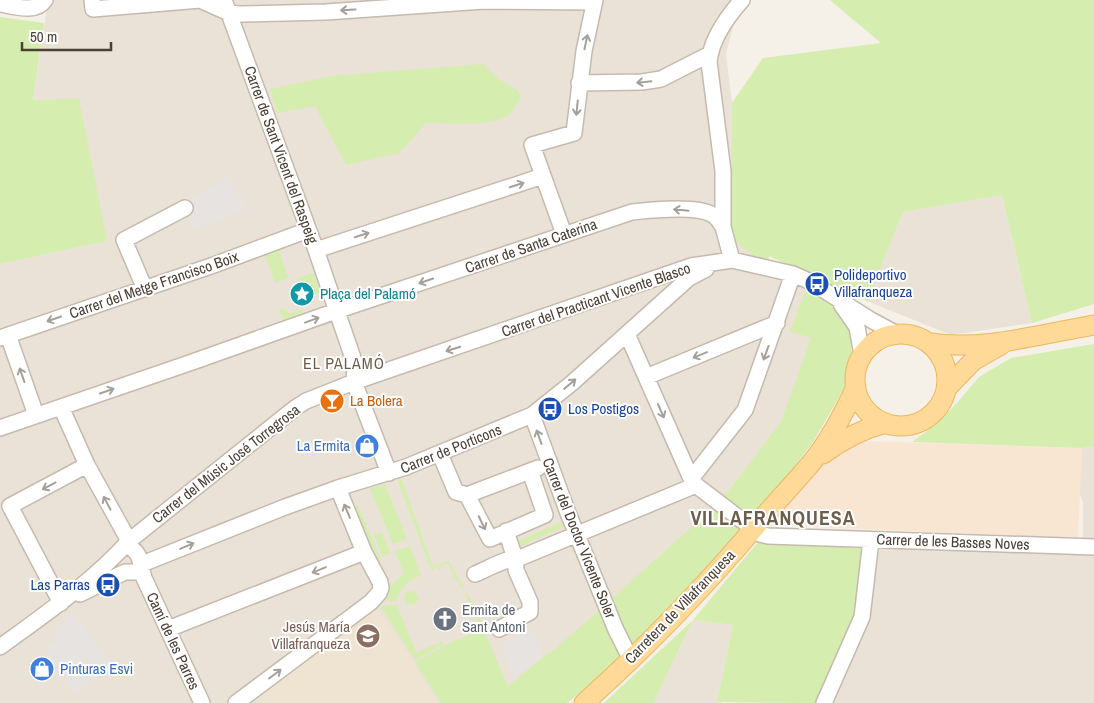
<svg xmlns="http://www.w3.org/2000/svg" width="1094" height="703" font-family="'Archivo Narrow',sans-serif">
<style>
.residential{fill:#eae2d6}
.commercial{fill:#f8e5d2}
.education{fill:#efe4d1}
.green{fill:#d5edae}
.parking{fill:#e6e3e0}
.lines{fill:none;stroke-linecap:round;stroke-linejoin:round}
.minor-casing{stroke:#c5baad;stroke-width:18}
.major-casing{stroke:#eeb75e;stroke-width:21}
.minor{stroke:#fff;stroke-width:15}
.major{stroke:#ffd997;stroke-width:19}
.oneway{stroke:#a4a09a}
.labels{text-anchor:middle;stroke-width:4;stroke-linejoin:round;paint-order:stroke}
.street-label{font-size:15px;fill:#4a4036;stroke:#fff}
.transit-label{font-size:15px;fill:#164399;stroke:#fff;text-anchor:start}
.culture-label{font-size:15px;fill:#0d838f;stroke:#fff;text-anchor:start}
.food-label{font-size:15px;fill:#c56008;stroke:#fff;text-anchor:start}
.shop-label{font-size:15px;fill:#366cbe;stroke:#fff;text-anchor:end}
.worship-label{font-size:15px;fill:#5b616d;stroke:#fff;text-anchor:start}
.education-label{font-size:15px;fill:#785e54;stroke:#fff;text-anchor:end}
.neighbourhood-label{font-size:16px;letter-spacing:1px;fill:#6d5d4c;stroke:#fff}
.district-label{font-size:20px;font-weight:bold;letter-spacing:1px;fill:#6d5d4c;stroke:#fff}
</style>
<rect width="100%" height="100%" fill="#f5f0e8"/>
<path class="residential" d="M48,0H740L726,54L732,103L767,267L820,278L833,396L559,703H0V264L107,241L33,100Z
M1002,195L1032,323L951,335L867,301L903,212Z
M1094,446V703H816L862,617L871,540L1083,538V502L1079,493L1082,448Z
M693,620L733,625L717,702L723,703H653Z"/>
<path class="commercial" d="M863,441L1082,448L1078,538L768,525L825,460Z"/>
<path class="education" d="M377,609L414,663L438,703H256L267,692Z"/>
<path class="green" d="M830,0H1094V304L1032,323L1002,195L903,212L867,301L769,256L767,267L732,238V103L763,58L881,43Z
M0,17L44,23L33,100L79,99L107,241L0,264Z
M483,64L499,79L518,91L521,98C518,102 514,110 510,114C492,128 448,123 426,123L400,153L346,165L315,106L277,113L270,89L331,76Z
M278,248L288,278L275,283L264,253Z
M313,273L321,293L314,295L310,286L296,279Z
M807,287L837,306L850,330L852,355L845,386L830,413L812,443L769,501L692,585L607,670L567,703H441L415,662L446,645L483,628L508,687L544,656L554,650L711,510L717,500L728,492L781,422L811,338L790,331Z
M282,308L290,314L303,309L304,315L284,322L279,309Z
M1094,344V446L1082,448L912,442L935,425L957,403L979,377L1011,358Z
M401,478L433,566L449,561L464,588L462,589L456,579H454L452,576L454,575L448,563L440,566L441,568L439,570L438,567L431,570L397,479Z
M385,484L407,539L393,544L370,489Z
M358,505L381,560L378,561L355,507Z
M561,522L563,527L520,546L518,541Z
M382,532L390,553L383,557L374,535Z
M759,541L868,548L859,614L832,664L815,703L717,702L733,625L693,620L653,703H604L693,620Z
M410,546L421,575C407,582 402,586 396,601H388L387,599L389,588L404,573L395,551Z
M404 598a7 7 0 1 1 14 0a7 7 0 1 1-14 0Z
M467,593L482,622L479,624L465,594Z
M397,605L416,653L442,641L444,644L415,660L380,606Z"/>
<path class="parking" d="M231,175L235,196L241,194L245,210L195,230L183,205Z
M73,612L114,668L75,693L44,649L56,640V628L65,622L67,615Z
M532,631L544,656L514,679L499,644Z"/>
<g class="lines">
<defs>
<path id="minor" d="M92,0L93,9L200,0
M200,0L229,13L240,14L326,12L484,1L594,2
M224,0L316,250L354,361L355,367L354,382L389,473
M0,4C14,6 36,14 45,0
M579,83L642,82L661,79L710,54
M564,234L532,145L574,133L584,51L595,0
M316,250L543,176
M732,260L723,227V171L709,62C711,40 727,17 742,0
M145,289L124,240L185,208
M841,304L857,327L862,355
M627,334L693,483L760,534L768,536L1094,547
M8,335L36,415
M0,338L211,266L308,230
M195,361L336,311L632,212C651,210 697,205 713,215C718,218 720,223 723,227
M646,377L777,323
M61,407L87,465L129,541
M532,415L568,513L616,630L631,660
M0,428L204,358
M440,454L456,492L467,495L490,539L545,515L530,471
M691,479L745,410L793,274
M467,495L538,468
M125,545C142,551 140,563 144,578L202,703
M142,564L285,507L338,488L406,467L532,415L572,383L689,278L706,269
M475,574C490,568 505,558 522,557L696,485
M80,594L125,572H135L140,569L142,564
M61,603L10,506L87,465
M168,629L364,552
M499,629L530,612V602L516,570L515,558L506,531
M0,647C45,614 91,583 129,541L295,408L306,401L354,382L691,266L732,260L793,274L811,282L871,320L897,334
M236,703L371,602L379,593L381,588L380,582L364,552L338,488
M824,703L862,617L871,540"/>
<path id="major" d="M855 380a46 46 0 1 1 92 0a46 46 0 1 1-92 0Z
M930,343C984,351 1040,334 1094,325
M946,389L973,361L1001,345
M823,454C843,439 862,429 886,423
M584,703C649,645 710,581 766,514C781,497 797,480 812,462C830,440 844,413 856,387"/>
</defs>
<use href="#minor" class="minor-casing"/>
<use href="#major" class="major-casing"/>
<use href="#minor" class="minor"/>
<use href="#major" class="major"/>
</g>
<defs><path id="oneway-shaft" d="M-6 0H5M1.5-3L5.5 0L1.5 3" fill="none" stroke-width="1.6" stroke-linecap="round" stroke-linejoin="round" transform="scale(1.25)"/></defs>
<g class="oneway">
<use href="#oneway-shaft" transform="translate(348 10) rotate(177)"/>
<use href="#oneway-shaft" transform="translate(586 42) rotate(-78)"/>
<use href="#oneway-shaft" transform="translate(644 82) rotate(174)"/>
<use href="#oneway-shaft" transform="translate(577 108) rotate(96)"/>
<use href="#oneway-shaft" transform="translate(517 185) rotate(-18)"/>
<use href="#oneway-shaft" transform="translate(681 210) rotate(-174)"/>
<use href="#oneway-shaft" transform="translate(362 235) rotate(-18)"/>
<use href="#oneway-shaft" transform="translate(426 281) rotate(161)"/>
<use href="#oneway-shaft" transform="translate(54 319) rotate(161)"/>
<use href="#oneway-shaft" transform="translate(312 320) rotate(-20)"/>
<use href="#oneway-shaft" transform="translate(453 349) rotate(162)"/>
<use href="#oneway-shaft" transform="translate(766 353) rotate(110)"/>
<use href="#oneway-shaft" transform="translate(700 355) rotate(158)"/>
<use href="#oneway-shaft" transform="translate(22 375) rotate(-109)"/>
<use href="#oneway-shaft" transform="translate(570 384) rotate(-40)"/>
<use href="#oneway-shaft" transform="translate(107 391) rotate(-19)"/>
<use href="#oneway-shaft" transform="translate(661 411) rotate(66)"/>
<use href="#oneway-shaft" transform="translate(539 437) rotate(-110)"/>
<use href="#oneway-shaft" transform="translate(49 486) rotate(152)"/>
<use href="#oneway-shaft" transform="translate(107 503) rotate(-118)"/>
<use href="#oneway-shaft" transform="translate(347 511) rotate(-113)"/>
<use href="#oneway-shaft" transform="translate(482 523) rotate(64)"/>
<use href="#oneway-shaft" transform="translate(187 546) rotate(-23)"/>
<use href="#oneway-shaft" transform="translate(319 570) rotate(158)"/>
<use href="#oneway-shaft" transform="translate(275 674) rotate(-37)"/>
</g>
<defs>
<symbol id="bus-disc" viewBox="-11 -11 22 22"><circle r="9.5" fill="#1a4fb4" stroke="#fff"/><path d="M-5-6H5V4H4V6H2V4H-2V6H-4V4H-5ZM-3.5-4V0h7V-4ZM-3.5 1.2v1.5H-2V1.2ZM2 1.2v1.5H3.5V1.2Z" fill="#fff"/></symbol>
<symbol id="sight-disc" viewBox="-11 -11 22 22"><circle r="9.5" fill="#0f9aa8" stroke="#fff"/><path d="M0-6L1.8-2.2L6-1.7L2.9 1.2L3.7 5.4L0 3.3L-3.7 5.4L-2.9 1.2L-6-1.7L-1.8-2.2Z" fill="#fff"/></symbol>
<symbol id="bar-disc" viewBox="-11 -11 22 22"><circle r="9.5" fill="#e8710a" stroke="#fff"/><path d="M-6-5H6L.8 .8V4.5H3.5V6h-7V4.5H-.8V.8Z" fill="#fff"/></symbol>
<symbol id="shop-disc" viewBox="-11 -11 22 22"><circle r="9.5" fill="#3f7fe0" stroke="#fff"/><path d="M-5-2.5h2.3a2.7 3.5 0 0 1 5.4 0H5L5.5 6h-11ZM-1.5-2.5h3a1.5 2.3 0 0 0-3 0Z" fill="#fff"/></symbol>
<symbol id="church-disc" viewBox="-11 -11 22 22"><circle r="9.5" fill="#6b7280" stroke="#fff"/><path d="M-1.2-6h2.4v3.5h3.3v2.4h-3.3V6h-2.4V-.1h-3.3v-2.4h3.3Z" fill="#fff"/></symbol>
<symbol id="school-disc" viewBox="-11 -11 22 22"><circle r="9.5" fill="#8d6e63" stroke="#fff"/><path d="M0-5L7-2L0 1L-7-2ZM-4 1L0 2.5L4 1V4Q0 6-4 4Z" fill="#fff"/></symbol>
</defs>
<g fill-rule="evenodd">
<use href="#bus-disc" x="803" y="270" width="28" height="28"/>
<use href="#sight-disc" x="288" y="280" width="28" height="28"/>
<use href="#bar-disc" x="318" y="387" width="28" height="28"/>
<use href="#bus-disc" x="536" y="395" width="28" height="28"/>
<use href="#shop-disc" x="353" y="432" width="28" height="28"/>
<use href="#bus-disc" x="94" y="571" width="28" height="28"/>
<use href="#church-disc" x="431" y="605" width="28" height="28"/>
<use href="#school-disc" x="354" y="622" width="28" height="28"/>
<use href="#shop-disc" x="28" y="655" width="28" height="28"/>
</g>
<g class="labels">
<g class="street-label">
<text transform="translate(281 155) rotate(70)" y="5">Carrer de Sant Vicent del Raspeig</text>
<text transform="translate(531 246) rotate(-19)" y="5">Carrer de Santa Caterina</text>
<text transform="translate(154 285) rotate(-19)" y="5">Carrer del Metge Francisco Boix</text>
<text transform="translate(596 300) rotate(-19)" y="5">Carrer del Practicant Vicente Blasco</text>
<text transform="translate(451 449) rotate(-22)" y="5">Carrer de Porticons</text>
<text transform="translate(226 464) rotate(-38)" y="5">Carrer del Músic José Torregrosa</text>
<text transform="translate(579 538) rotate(68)" y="5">Carrer del Doctor Vicente Soler</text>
<text transform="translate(953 542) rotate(2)" y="5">Carrer de les Basses Noves</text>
<text transform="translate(680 607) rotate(-46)" y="5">Carretera de Villafranquesa</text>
<text transform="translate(173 641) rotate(65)" y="5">Camí de les Parres</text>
</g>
<g class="transit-label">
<text x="834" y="280">Polideportivo<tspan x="834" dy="17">Villafranqueza</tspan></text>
<text x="568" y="414">Los Postigos</text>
<text x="90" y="590" text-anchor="end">Las Parras</text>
</g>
<g class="culture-label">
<text x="320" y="299">Plaça del Palamó</text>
</g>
<g class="food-label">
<text x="350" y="406">La Bolera</text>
</g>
<g class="shop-label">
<text x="350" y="451">La Ermita</text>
<text x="60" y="674" text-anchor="start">Pinturas Esvi</text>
</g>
<g class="worship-label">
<text x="462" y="615">Ermita de<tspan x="462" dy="17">Sant Antoni</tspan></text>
</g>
<g class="education-label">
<text x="350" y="632">Jesús María<tspan x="350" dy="17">Villafranqueza</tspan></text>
</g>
<g class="neighbourhood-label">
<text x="344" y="369">EL PALAMÓ</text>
</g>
<g class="district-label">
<text x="773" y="525">VILLAFRANQUESA</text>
</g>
</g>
<path d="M22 42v8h89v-8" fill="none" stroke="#4a4036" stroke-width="2.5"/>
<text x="30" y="42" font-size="15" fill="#4a4036" stroke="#ffffff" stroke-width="4" paint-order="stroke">50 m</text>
</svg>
